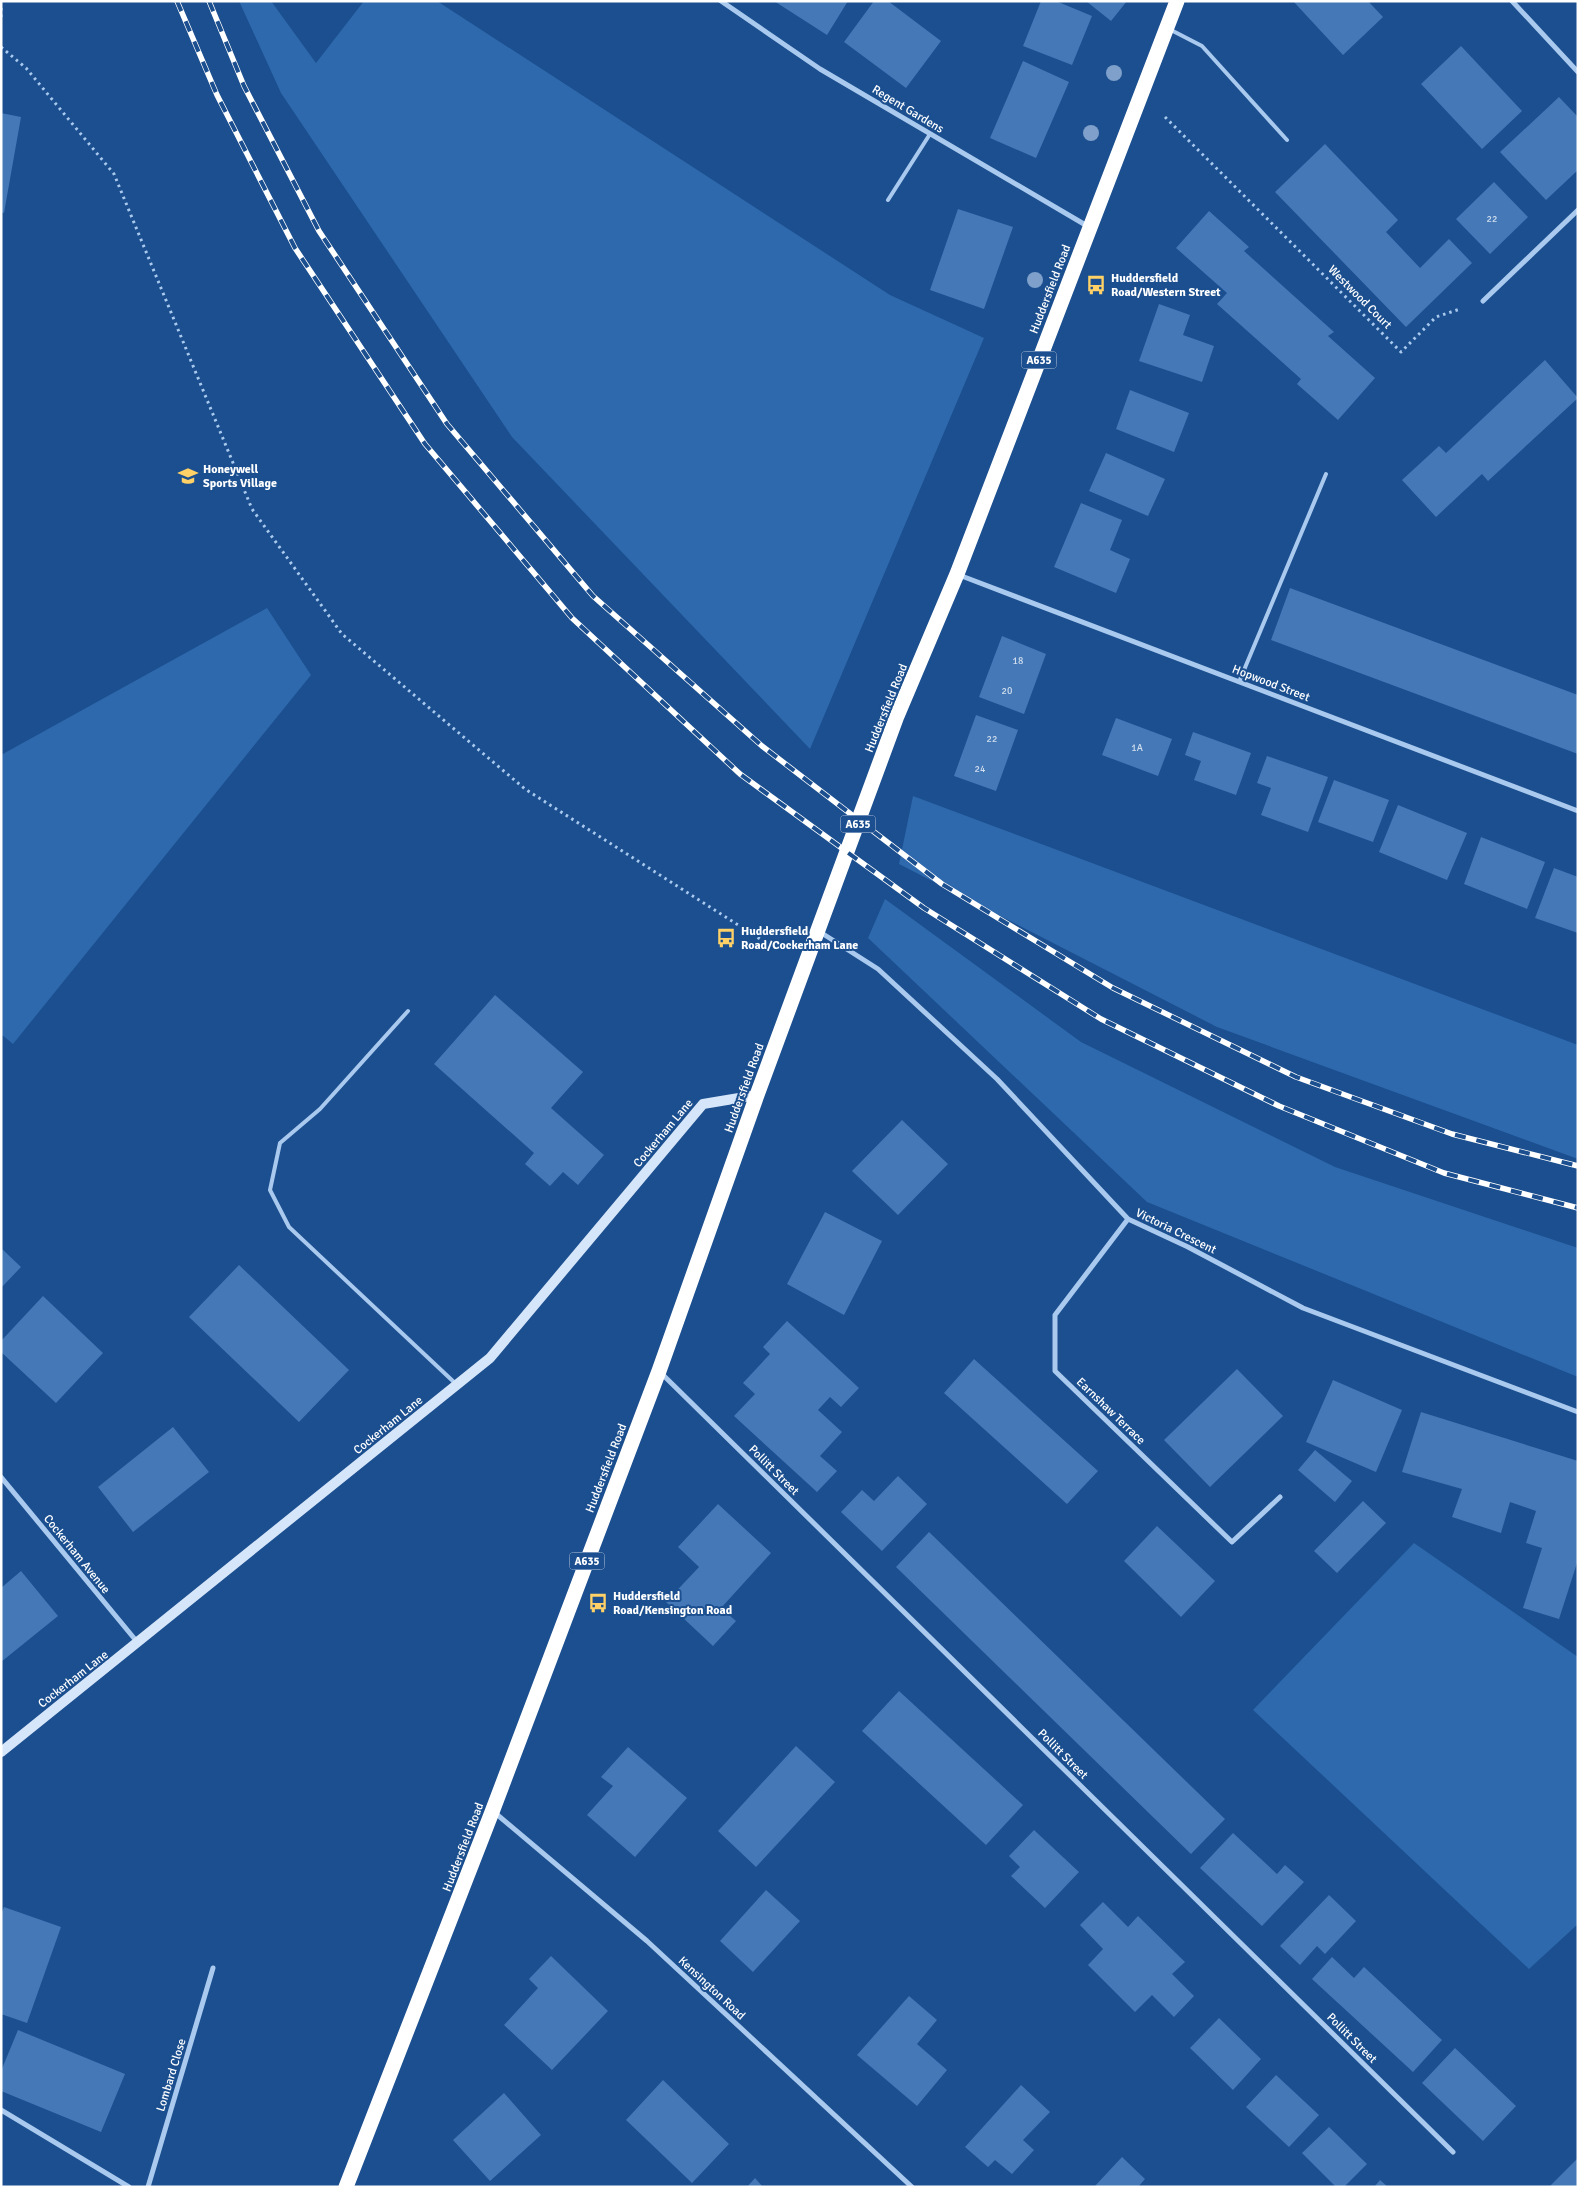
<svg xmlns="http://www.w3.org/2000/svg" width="1579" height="2188" font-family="Signika,sans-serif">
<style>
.green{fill:#2e69ad}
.building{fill:#4478b7}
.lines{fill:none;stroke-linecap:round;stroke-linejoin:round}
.path{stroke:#a9c9ee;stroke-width:3;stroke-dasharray:2.5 4;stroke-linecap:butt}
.lane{stroke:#a9c9ee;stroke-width:4}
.street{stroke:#a9c9ee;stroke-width:5}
.secondary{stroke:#d6e6fa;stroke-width:10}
.highway{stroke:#fff;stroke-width:15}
.rail-casing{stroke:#fff;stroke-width:5.5}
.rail{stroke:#1b4f8f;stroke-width:4;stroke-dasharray:11;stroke-linecap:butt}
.tree{fill:#7ea0ca}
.labels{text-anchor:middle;stroke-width:4;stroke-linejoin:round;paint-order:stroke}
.number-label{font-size:10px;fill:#d0dded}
.shield{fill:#1b4f8f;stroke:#bbcadd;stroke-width:1}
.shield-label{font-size:11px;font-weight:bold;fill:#fff}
.street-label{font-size:12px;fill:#fff;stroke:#1b4f8f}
.poi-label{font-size:12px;font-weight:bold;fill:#fff;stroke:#1b4f8f;text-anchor:start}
</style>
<rect width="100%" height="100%" fill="#1b4f8f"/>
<path class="green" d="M239,1H271L316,63L364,1H437L890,295L984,338L810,749L512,437L281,93Z
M267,608L311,675L13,1044L1,1034V755Z
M913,796L1578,1045V1159L1217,1027L899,864Z
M885,899L1081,1042L1335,1167L1578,1248V1377L1147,1202L868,938Z
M1414,1543L1578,1657V1924L1529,1969L1253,1710Z"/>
<path class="building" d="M774,1H848L827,35Z
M874,1H888L941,41L906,88L844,42Z
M1041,1H1056L1092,16L1072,65L1023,46Z
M1086,1H1127L1111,21Z
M1293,1H1368L1383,17L1343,55Z
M1461,46L1522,111L1482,149L1421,84Z
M1023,61L1069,82L1036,158L990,138Z
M1559,97L1578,117V170L1546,200L1500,152Z
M1,113L21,117L4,213L1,212Z
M1325,144L1398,220L1386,232L1420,268L1449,239L1472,263L1406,327L1275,192Z
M1494,182L1528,217L1490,254L1456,219Z
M958,209L1013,227L984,309L930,290Z
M1209,211L1249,247L1244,251L1334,332L1328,336L1375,378L1338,420L1297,384L1301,379L1217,304L1227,293L1176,248Z
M1159,304L1190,315L1183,335L1214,346L1202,382L1139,361Z
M1545,360L1578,398L1488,481L1482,474L1436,517L1402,480L1439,446L1446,453Z
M1130,390L1189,413L1174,452L1116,429Z
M1106,453L1165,479L1148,516L1089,491Z
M1081,503L1122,520L1110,550L1130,559L1116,593L1054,567Z
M1290,588L1578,695V754L1271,640Z
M1002,636L1046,654L1024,714L979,697Z
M976,715L1018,730L996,791L954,776Z
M1116,718L1172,739L1158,776L1102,755Z
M1193,732L1251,753L1236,795L1194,780L1201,761L1185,755Z
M1267,756L1328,777L1308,832L1261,815L1271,788L1257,783Z
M1334,780L1389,800L1373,842L1318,822Z
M1398,805L1467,833L1447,880L1379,852Z
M1481,837L1545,862L1527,909L1464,884Z
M1554,868L1578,877V933L1535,918Z
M495,995L583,1072L551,1108L604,1155L578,1185L563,1172L550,1186L525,1164L534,1153L434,1064Z
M902,1120L948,1164L898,1215L852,1171Z
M825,1212L882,1241L844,1315L787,1284Z
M1,1248L21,1267L1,1288Z
M239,1265L349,1370L299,1422L189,1317Z
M43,1296L103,1353L56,1403L1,1352V1341Z
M787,1321L859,1388L841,1407L830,1397L818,1410L842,1432L820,1456L837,1471L817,1492L734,1416L755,1394L743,1383L770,1354L763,1347Z
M974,1359L1098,1471L1067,1504L944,1393Z
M1237,1369L1283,1416L1210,1487L1164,1440Z
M1333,1380L1402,1410L1376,1472L1306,1442Z
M1421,1412L1578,1461V1560L1559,1619L1523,1608L1542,1548L1526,1543L1536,1511L1510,1502L1501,1533L1452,1517L1462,1489L1402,1472Z
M173,1427L209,1472L133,1532L98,1487Z
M1315,1450L1352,1481L1335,1502L1298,1470Z
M898,1476L927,1504L882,1551L841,1512L862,1490L874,1501Z
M1363,1501L1386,1523L1337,1573L1314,1551Z
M718,1504L771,1553L721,1608L736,1621L713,1646L666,1602L699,1567L678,1547Z
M1157,1526L1215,1581L1181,1617L1124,1561Z
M929,1532L1225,1819L1191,1854L896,1567Z
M21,1571L58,1616L1,1662V1588Z
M899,1691L1023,1805L986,1845L862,1731Z
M796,1746L835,1782L756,1867L718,1831Z
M628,1747L687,1798L635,1857L587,1815L613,1786L601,1777Z
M1034,1830L1079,1872L1045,1908L1011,1876L1020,1867L1009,1856Z
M1233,1833L1277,1874L1285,1865L1304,1882L1262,1926L1200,1868Z
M766,1890L800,1921L753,1972L720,1941Z
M1329,1895L1356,1921L1325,1954L1317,1946L1300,1965L1280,1946Z
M1103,1902L1128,1927L1138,1916L1185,1962L1172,1974L1194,1996L1174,2017L1152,1995L1135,2012L1088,1965L1103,1949L1080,1925Z
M4,1907L61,1927L27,2023L1,2014V1914Z
M551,1956L608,2011L552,2070L504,2025L538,1988L529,1979Z
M1332,1957L1354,1978L1364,1967L1442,2040L1413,2072L1312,1979Z
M909,1996L937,2020L917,2044L947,2070L917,2106L857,2055Z
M1219,2018L1261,2059L1233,2090L1190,2048Z
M18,2030L125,2074L101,2132L1,2091V2071Z
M1455,2048L1516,2106L1483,2141L1422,2083Z
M1276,2075L1319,2115L1289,2147L1246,2107Z
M663,2080L729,2144L692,2183L626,2120Z
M1021,2085L1050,2112L1023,2140L1034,2150L1012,2174L995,2160L988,2167L965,2147Z
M504,2093L541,2135L490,2181L453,2140Z
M1329,2127L1367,2164L1344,2187H1336L1302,2153Z
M1122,2157L1145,2179L1138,2187H1094Z
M1578,2158V2187H1549Z
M755,2178L763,2187H747Z
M1380,2180L1388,2187H1374Z"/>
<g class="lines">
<path class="path" d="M1,8V20
M1,47L26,68L114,174L252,509L342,634L525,789L779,951
M1165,117L1401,352L1436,317L1460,309"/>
<path class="lane" d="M1169,29L1202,46L1287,140
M888,200L930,134
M1239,682L1326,474
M408,1011L320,1109L280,1143L270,1190L289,1227L456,1384"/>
<path class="street" d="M721,1L820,69L1089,227
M1512,1L1578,72
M1483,301L1578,210
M959,575L1578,811
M820,932L878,969L997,1079L1128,1219L1188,1247L1303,1308L1578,1412
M1128,1219L1055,1315V1371L1232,1542L1280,1497
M660,1372L1453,2152
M1,1477L138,1643
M494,1812L647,1941L912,2187
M1,2110L129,2187
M148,2187L213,1968"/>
<path class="secondary" d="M1,1752L490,1358L703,1104L757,1095"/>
<path class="highway" d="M346,2187L492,1812L659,1371L757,1095L897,716L957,574L1177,1"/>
<defs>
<path id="rail" d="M177,1L217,95L295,248L425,444L572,618L740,774L924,908L1101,1019L1279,1106L1444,1173L1578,1208
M209,1L244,86L319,231L447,424L593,596L762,746L942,884L1113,988L1296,1077L1452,1134L1578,1166"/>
</defs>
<use href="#rail" class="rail-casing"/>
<use href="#rail" class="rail"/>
</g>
<g class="tree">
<circle cx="1114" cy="73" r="8"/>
<circle cx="1091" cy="133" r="8"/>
<circle cx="1035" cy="280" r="8"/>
</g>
<defs>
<symbol id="bus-bare" viewBox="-9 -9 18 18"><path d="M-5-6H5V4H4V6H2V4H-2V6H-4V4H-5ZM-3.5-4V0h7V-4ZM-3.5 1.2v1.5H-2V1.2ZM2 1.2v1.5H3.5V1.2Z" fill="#ffd166" stroke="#1b4f8f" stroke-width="2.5" paint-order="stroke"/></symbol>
<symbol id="university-bare" viewBox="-9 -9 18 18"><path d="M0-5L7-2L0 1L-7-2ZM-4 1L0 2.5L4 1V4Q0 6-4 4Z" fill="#ffd166" stroke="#1b4f8f" stroke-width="2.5" paint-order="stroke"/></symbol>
</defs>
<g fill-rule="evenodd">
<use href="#bus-bare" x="1082" y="271" width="28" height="28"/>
<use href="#university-bare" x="174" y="462" width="28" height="28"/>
<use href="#bus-bare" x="712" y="924" width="28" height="28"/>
<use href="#bus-bare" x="584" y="1589" width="28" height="28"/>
</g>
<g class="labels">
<g class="number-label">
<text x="1492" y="222">22</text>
<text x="1018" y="664">18</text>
<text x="1007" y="694">20</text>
<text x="992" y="742">22</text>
<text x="1137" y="751">1A</text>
<text x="980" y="772">24</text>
</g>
<g class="shield">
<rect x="1021.5" y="351.5" width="35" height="17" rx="4"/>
<rect x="840.5" y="815.5" width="35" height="17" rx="4"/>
<rect x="569.5" y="1552.5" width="35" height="17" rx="4"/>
</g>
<g class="shield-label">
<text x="1039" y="364">A635</text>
<text x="858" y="828">A635</text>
<text x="587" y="1565">A635</text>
</g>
<g class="street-label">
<text transform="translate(908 109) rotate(31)" y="4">Regent Gardens</text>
<text transform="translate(1050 289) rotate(-69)" y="4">Huddersfield Road</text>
<text transform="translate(1360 297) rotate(45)" y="4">Westwood Court</text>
<text transform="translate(1271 683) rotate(21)" y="4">Hopwood Street</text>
<text transform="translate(886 708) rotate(-68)" y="4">Huddersfield Road</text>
<text transform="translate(744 1088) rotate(-70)" y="4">Huddersfield Road</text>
<text transform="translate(663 1133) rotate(-50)" y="4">Cockerham Lane</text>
<text transform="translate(1176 1231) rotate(26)" y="4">Victoria Crescent</text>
<text transform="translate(1111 1411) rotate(44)" y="4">Earnshaw Terrace</text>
<text transform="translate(388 1425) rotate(-39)" y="4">Cockerham Lane</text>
<text transform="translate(606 1468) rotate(-69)" y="4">Huddersfield Road</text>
<text transform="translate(774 1470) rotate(45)" y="4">Pollitt Street</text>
<text transform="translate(77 1554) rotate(51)" y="4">Cockerham Avenue</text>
<text transform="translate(73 1679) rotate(-38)" y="4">Cockerham Lane</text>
<text transform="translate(1063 1754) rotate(45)" y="4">Pollitt Street</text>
<text transform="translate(463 1847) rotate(-69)" y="4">Huddersfield Road</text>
<text transform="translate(712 1988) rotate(43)" y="4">Kensington Road</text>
<text transform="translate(1352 2038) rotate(45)" y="4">Pollitt Street</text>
<text transform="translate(171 2075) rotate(-73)" y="4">Lombard Close</text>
</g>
<g class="poi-label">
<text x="1111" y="282">Huddersfield<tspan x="1111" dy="14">Road/Western Street</tspan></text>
<text x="203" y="473">Honeywell<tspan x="203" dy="14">Sports Village</tspan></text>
<text x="741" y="935">Huddersfield<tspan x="741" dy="14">Road/Cockerham Lane</tspan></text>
<text x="613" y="1600">Huddersfield<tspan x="613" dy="14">Road/Kensington Road</tspan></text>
</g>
</g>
<rect width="1579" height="2188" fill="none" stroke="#ffffff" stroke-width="5"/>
</svg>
